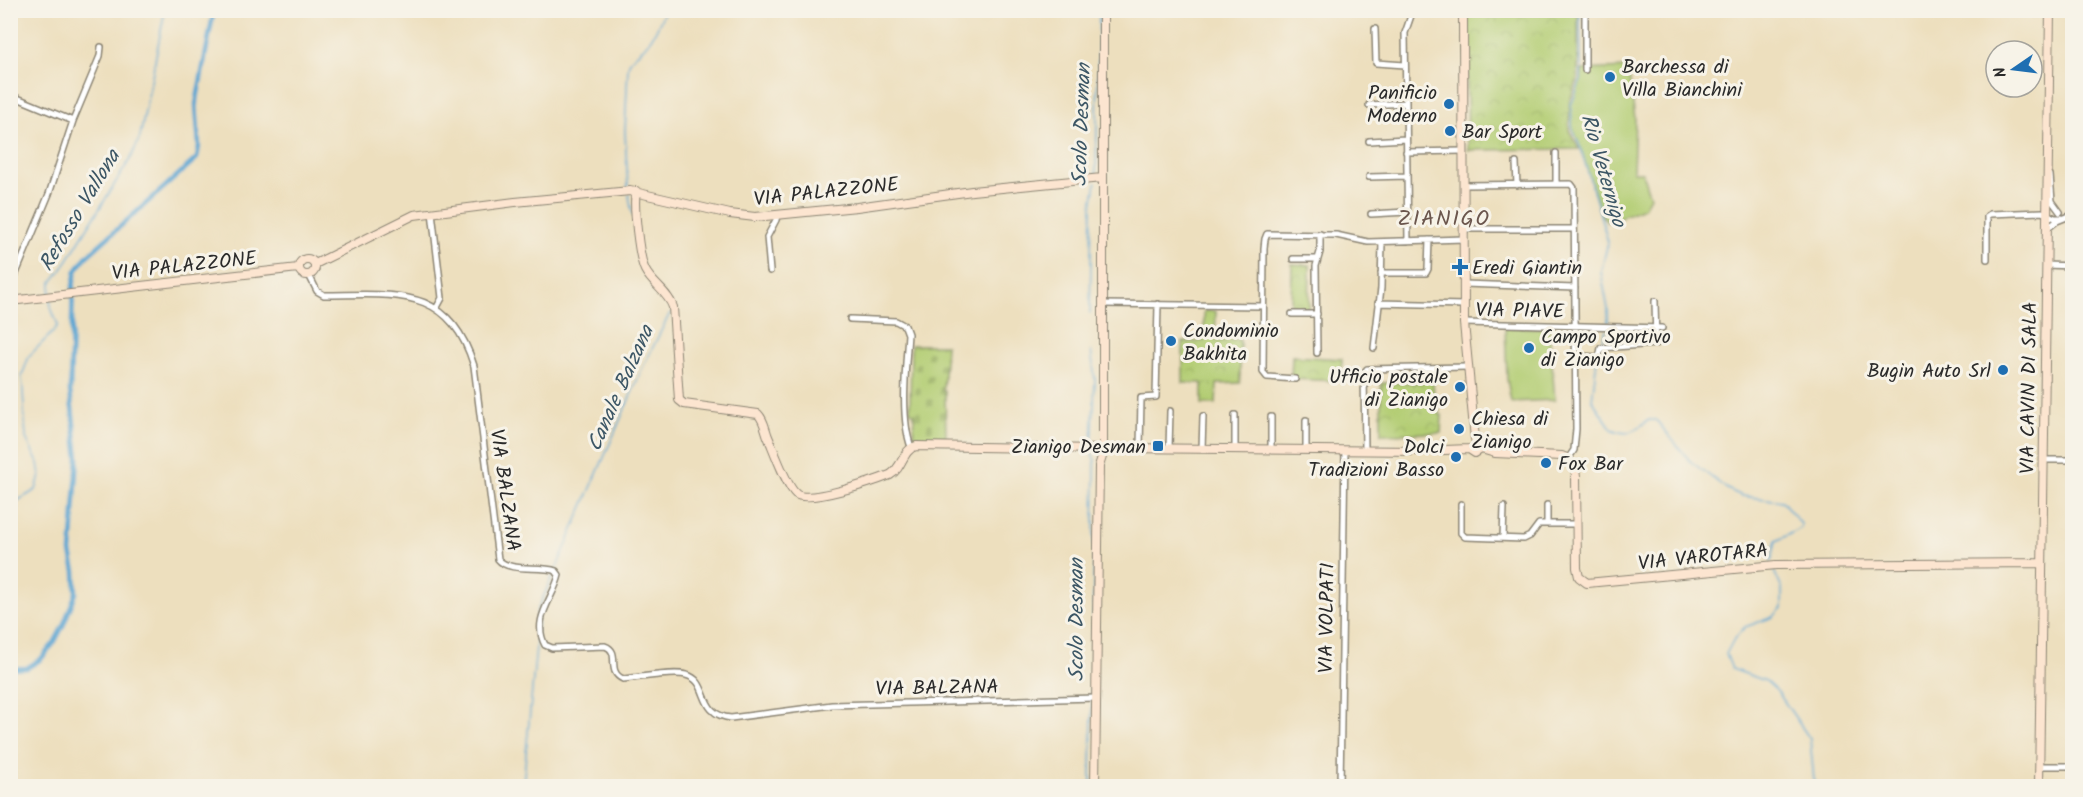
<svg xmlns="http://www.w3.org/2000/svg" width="2083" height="797" font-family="Kalam,sans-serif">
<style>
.green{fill:#b3cd73;stroke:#6f7c4f;stroke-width:1.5}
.cemetery{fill:url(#cemetery-stones);stroke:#6f7c4f;stroke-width:1.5}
.park{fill:url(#park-crowns);stroke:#6f7c4f;stroke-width:1.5}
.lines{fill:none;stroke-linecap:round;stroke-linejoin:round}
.stream{stroke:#5ba5d2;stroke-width:1.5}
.canal{stroke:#5ba5d2;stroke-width:4.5}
.street-casing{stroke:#8c8574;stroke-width:8}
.secondary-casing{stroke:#8c8574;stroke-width:10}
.street{stroke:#fff;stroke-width:5}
.secondary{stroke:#fce5d0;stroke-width:8}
.poi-dot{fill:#1f6fb2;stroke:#f7f3e8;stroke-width:2}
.labels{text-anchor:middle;stroke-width:6;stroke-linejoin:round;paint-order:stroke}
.poi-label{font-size:20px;fill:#2b2b2b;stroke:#f7f3e8;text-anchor:start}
.street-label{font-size:20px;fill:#2b2b2b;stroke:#f7f3e8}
.water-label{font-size:21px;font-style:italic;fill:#3c5665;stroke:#f7f3e8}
.quarter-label{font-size:22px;letter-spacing:1.5px;fill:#6b564d;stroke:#f7f3e8}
</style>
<defs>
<pattern id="cemetery-stones" width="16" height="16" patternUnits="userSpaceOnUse" patternTransform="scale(1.5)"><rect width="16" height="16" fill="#b3cd73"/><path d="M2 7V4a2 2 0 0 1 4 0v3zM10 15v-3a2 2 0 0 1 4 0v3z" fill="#9ab064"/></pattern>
<pattern id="park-crowns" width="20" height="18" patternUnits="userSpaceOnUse" patternTransform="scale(1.5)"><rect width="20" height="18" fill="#b3cd73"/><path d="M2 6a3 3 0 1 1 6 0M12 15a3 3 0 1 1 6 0" fill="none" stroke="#9ab064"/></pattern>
</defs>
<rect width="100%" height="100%" fill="#f7f3e8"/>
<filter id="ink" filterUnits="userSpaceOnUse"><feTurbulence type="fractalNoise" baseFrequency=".0167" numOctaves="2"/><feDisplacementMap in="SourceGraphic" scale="12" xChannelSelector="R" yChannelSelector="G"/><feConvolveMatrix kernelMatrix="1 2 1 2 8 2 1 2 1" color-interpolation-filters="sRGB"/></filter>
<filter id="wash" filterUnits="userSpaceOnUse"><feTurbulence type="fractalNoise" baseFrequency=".008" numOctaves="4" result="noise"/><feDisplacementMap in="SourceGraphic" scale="24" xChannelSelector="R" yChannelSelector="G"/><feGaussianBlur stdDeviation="1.35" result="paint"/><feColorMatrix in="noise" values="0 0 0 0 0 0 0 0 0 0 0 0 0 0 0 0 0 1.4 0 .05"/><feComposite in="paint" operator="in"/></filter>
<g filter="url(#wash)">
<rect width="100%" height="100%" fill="#eddfbe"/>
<path class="green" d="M1628,68L1635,118L1633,172H1642L1650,197L1644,208L1607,222L1600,212L1581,149L1572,127L1571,105L1581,80L1582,70Z
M1505,327L1549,328L1555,400L1511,402L1507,379Z"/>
<path class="cemetery" d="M911,345H946L943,391H945L946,439H914V413L910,412Z"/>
<path class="park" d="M1466,11H1578V79L1570,101L1569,130L1579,149L1468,150Z
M1292,264L1310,265L1309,308H1291Z
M1204,311H1216L1215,340H1240V383L1217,384L1216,404H1202V383H1183V342L1204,341Z
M1292,356L1342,359L1341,381L1291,379Z
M1433,382L1434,397H1439V414L1442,415L1441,433L1381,434V383Z"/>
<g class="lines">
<path class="stream" d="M1580,10L1581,80L1571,105L1572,127L1581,149L1608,242L1601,272L1608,309V325
M1096,175L1099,10
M628,188L625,132L628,67C631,55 639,54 646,45C655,35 660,23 665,10
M629,195L632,214
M50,294L51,283L62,269L132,156L140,137L165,10
M1090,313L1092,206L1096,183
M1599,348L1606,330
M1091,351L1095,380L1092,446
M1597,358L1592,400L1612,429C1631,438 1635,429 1649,420H1656L1690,461L1727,489L1742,496L1782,501L1801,524V528L1776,541L1771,562
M10,505L36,490L40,475L38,463L26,438L22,376L29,356L54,331L58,325L51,308L50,298
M556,569L642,369L670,313
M1773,569L1782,589V608L1773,617L1745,627L1734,639L1726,654L1732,669L1766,681L1777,691L1810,739L1814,781L1811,786
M1092,696L1095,461L1092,453
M523,786L536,647L537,611L554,573
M1091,786L1092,700"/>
<path class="canal" d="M10,669L27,668L41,659L54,643L63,626L76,593L75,571L71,552L78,458L70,391L73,286L76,271L86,257L197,158L199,146L196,104L214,10"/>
</g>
</g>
<g filter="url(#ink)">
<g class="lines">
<defs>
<path id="street" d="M1585,10V70
M1375,29L1376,63L1405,65
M10,95L73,121
M1369,105L1406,103
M1369,141L1406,139
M1406,152L1464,151
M1556,153V184
M1516,163L1517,185
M2050,175L2052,201L2060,212
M1369,177L1407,176
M1464,185L1571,184L1574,188L1576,429L1574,450L1568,459
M432,212L442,298L436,309
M1371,214L1407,212
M1464,229H1574
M2047,229L2057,221L2072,215
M1408,241L1405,33L1413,10
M1293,259H1317
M1987,259V216L1990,214L2042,212L2055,218H2062
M2046,265L2072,266
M770,271L767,237L776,220L777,215
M1381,273H1426L1428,269L1429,240
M309,275L317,291L324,295C394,295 449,284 474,366L498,559C509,573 540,565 556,571L559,575C554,598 531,619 545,645L552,648L605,646C622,652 605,671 623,679C638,678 673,671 686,675C711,681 696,714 731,718L832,705L1096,698
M1464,284L1575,288
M10,288L49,194L73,121L100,56L101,47
M1378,303L1464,305
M1102,304L1263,306
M1292,314H1317
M850,319L896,321L905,326L908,334C906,366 900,417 911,447
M1464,323L1662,328
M1374,348L1381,288L1382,242
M1317,353L1316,266L1320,252V234
M1575,356L1599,357L1601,348L1656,344L1655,301
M1295,379L1267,377L1263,372L1264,248L1265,239L1267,234L1336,235L1368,242L1464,239
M1271,417V450
M1306,420V450
M1140,448L1141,398L1156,397L1158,304
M1169,449L1170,411
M1202,449L1203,416
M1235,449V415
M1365,450L1364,373L1367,369L1468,367
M2048,460H2072
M1461,504V533L1465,537L1524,539L1530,536L1539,524H1576
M1547,505V524
M1503,538L1504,507
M2039,766H2072
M1340,786L1345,450"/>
<path id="secondary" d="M1463,10L1464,323L1475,439
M10,16L13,10
M636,191C633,205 639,258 645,270C652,284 668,292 673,307L679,400L684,404L758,414C765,421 765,431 769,439C774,451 787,487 796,494C808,504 875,481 890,475C903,468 902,450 916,446L1100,449L1103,454
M299 267a8 8 0 1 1 16 0a8 8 0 1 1-16 0Z
M315,264L414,215L515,202L630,191L730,214L755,217L857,207L972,191L1102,178
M10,301L298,268
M1469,449L1475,453L1481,449V442L1475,439
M1481,449L1495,453L1562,456C1572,459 1575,466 1576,476L1577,568L1579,577L1587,583L1776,565L2042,563
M1103,454L1108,449L1117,448L1420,451L1469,449
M1095,786L1099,466L1103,454V10
M2039,786L2050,10"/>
</defs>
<use href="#street" class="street-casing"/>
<use href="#secondary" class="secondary-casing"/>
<use href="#street" class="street"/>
<use href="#secondary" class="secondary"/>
</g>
</g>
<g class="poi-dot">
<circle cx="1610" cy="77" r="6"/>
<circle cx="1449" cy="104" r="6"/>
<circle cx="1450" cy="131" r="6"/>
<path d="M1457 258h6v6h6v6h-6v6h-6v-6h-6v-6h6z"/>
<circle cx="1171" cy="341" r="6"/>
<circle cx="1529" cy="348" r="6"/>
<circle cx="2003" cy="370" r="6"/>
<circle cx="1460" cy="387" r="6"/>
<circle cx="1459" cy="429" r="6"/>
<rect x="1152" y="440" width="12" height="12" rx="3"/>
<circle cx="1456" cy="457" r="6"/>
<circle cx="1546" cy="463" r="6"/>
</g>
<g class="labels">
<g class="poi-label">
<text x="1622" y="73">Barchessa di<tspan x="1622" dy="23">Villa Bianchini</tspan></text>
<text x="1437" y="99" text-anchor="end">Panificio<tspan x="1437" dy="23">Moderno</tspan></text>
<text x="1462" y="138">Bar Sport</text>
<text x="1472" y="274">Eredi Giantin</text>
<text x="1183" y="337">Condominio<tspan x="1183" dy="23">Bakhita</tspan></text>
<text x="1541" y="343">Campo Sportivo<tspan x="1541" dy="23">di Zianigo</tspan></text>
<text x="1991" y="377" text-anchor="end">Bugin Auto Srl</text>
<text x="1448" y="383" text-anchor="end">Ufficio postale<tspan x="1448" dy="23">di Zianigo</tspan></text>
<text x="1471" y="425">Chiesa di<tspan x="1471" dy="23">Zianigo</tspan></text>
<text x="1146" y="453" text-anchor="end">Zianigo Desman</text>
<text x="1444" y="453" text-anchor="end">Dolci<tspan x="1444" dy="23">Tradizioni Basso</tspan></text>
<text x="1558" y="470">Fox Bar</text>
</g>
<g class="street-label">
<text transform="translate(826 191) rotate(-6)" y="7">VIA PALAZZONE</text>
<text transform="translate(184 265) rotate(-6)" y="7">VIA PALAZZONE</text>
<text transform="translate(1520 310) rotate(1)" y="7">VIA PIAVE</text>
<text transform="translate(2028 388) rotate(-89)" y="7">VIA CAVIN DI SALA</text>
<text transform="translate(506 490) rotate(82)" y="7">VIA BALZANA</text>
<text transform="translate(1703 556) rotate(-6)" y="7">VIA VAROTARA</text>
<text transform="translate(1326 618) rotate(-89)" y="7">VIA VOLPATI</text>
<text transform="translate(937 687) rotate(-1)" y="7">VIA BALZANA</text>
</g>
<g class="water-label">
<text transform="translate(1081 125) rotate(-88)" y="7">Scolo Desman</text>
<text transform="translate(1604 170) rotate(74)" y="7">Rio Veternigo</text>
<text transform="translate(79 210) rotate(-59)" y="7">Refosso Vallona</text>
<text transform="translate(620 388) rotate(-66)" y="7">Canale Balzana</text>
<text transform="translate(1076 620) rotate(-90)" y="7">Scolo Desman</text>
</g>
<g class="quarter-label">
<text x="1444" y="225">ZIANIGO</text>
</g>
</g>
<rect width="2083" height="797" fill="none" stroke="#f7f3e8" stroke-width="36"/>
<g transform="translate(2014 69) rotate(256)"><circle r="28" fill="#f7f3e8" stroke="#a5a39c" stroke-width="1.5"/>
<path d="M0-4.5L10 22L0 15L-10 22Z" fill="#1f6fb2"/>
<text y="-9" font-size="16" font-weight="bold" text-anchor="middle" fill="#2b2b2b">N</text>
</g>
</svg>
